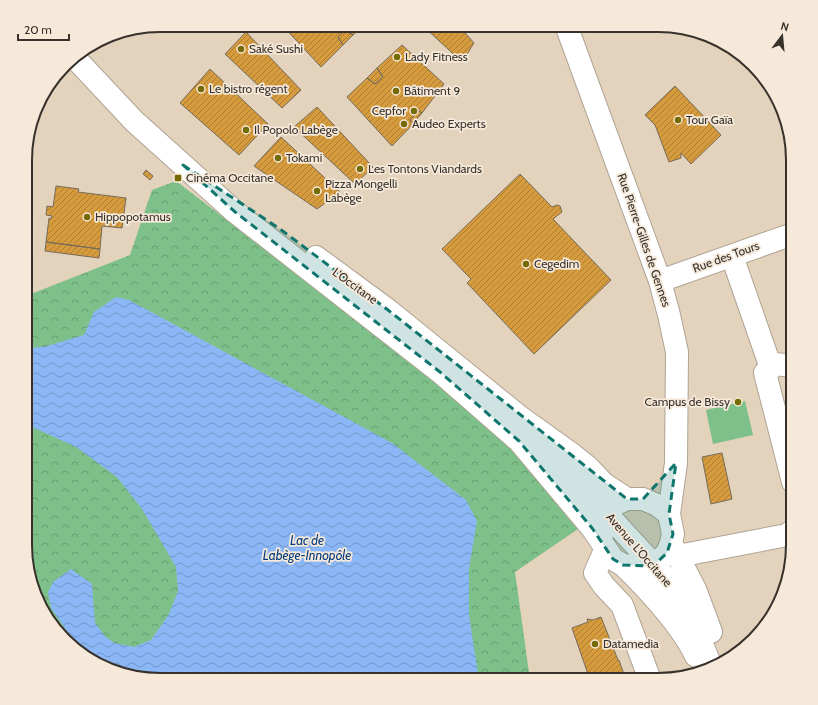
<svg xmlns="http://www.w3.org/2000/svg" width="818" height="705" font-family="Cabin,sans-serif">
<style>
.built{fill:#e3d2bc}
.grass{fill:#7ec089}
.park{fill:url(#park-crowns)}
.water{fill:url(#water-waves)}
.building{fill:url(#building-hatch);stroke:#756b5c}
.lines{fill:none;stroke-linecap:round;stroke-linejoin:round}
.minor-casing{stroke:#afa494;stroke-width:24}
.minor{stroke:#fff;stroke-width:22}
.marked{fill:#0f766e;fill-opacity:0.2;stroke:#0f766e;stroke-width:3;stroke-dasharray:8 5;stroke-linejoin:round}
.poi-dot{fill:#756b04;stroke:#f6e9d9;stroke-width:1.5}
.labels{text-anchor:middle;stroke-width:3.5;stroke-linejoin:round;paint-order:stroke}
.poi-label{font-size:12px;fill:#36312b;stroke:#f6e9d9;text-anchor:start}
.street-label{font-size:12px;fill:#36312b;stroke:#f6e9d9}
.water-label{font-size:13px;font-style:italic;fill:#043a7e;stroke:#f6e9d9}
.rim{fill:none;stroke:#36312b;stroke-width:2}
</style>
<defs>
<pattern id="park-crowns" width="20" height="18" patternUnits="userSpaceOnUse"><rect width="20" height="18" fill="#7ec089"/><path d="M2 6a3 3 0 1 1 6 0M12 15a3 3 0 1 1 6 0" fill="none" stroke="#689d70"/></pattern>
<pattern id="water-waves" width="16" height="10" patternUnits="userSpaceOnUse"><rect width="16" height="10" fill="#8bb7f6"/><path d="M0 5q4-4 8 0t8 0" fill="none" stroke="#7295c7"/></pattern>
<pattern id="building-hatch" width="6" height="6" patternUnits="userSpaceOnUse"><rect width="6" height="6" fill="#d59b3c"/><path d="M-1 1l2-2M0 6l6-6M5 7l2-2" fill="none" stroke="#ae7f33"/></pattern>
</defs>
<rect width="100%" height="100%" fill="#e8dccc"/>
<path class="built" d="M160,25H667L717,39L754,65L783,108L793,151V545L783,597L753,641L710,670L667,680H160L108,670L64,640L35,597L25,554L26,142L43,93L71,58L117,32Z"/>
<path class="grass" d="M745,401L753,435L713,444L706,410Z"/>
<path class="park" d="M176,181L497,428L578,529L515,572L530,680H160L108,670L64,640L35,597L25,554L26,296L130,255L152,190Z"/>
<path class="water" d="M116,297L129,300L392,443L466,500L477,521L469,568V615L479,680H160L108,670L80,650L51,608L48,592L53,582L71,569L92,584L95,623L105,636L114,643L134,647L151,640L169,614L178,591L176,567L142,509L117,477L76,447L26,424V349L47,346L84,335L94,312Z"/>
<path class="building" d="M282,25H364L353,35L345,30L338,37L343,45L321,67Z
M422,25H458L474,43L462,62Z
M345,30L353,35L343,45L338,37Z
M246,32L301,90L282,108L225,54Z
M402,45L444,84L422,113L419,111L410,120L413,124L392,146L347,97L367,78L375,84L383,77L377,68Z
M377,68L383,77L375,84L367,78Z
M210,69L268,124L239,155L180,103Z
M675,86L721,135L691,164L681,153V158L669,162L655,125L645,115Z
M317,107L373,167L355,184L294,127Z
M419,111L422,113L413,124L410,120Z
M281,137L340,192L317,209L254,166Z
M146,170L153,176L150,180L143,174Z
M520,174L552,207L557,205L560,206L562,212L553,219L611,280L534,354L467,283L471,279L442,249Z
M56,186L79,189L78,192L126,198L122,228L102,226L100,249L46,242L49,218L51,219L52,216L46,215L47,206L53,207Z
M46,242L100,249L99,258L45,251Z
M722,453L732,499L711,504L702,457Z
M601,617L618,660H619L626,680H590L572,628L588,622L587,619L593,620Z"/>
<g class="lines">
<defs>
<path id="minor" d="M566,25L660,281L669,315L677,352L676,463L669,514
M74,57L134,121L234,211L440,372L519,441L592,528L613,559L623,565L637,567L654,565L667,553L671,543L673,534L669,514L657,505L643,499H627L616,504L607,514L603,523L601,541
M732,256L771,368
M316,257L388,310L520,417L573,455L588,467L604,484L627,499
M660,281L793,234
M793,366L775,364L765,373L793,482
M540,441L664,576C685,607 698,633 712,668
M671,543L695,589L711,632
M605,550L595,573L604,586L622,605L650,680
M678,556L787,535L793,530
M623,565C647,588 682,626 696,656"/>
</defs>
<use href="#minor" class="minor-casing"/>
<use href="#minor" class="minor"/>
</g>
<path class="marked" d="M183,165L280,229L388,310L627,499H643L676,463L669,514L673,534L667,553L654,565L647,566L623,565L613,559L592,528L519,441L440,372L234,211Z"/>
<g class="poi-dot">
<circle cx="241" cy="49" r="4"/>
<circle cx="397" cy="57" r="4"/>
<circle cx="201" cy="89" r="4"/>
<circle cx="396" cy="91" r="4"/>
<circle cx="414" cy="111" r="4"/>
<circle cx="678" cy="120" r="4"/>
<circle cx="404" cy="124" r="4"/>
<circle cx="246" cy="130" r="4"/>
<circle cx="278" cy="158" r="4"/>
<circle cx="360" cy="169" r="4"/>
<rect x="174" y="174" width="8" height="8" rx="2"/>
<circle cx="317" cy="191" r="4"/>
<circle cx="87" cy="217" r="4"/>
<circle cx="526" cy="264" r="4"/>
<circle cx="738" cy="402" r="4"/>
<circle cx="595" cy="644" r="4"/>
</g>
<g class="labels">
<g class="poi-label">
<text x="249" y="53">Saké Sushi</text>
<text x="405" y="61">Lady Fitness</text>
<text x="209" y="93">Le bistro régent</text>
<text x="404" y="95">Bâtiment 9</text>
<text x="406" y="115" text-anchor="end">Cepfor</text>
<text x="686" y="124">Tour Gaïa</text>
<text x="412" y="128">Audeo Experts</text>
<text x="254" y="134">Il Popolo Labège</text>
<text x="286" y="162">Tokami</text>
<text x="368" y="173">Les Tontons Viandards</text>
<text x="186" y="182">Cinéma Occitane</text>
<text x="325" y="188">Pizza Mongelli<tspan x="325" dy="14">Labège</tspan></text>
<text x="95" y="221">Hippopotamus</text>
<text x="534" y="268">Cegedim</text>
<text x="730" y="406" text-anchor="end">Campus de Bissy</text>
<text x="603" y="648">Datamedia</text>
</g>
<g class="street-label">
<text transform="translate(644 240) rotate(71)" y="4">Rue Pierre-Gilles de Gennes</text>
<text transform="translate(726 257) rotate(-20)" y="4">Rue des Tours</text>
<text transform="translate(355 286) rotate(36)" y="4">L'Occitane</text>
<text transform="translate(639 550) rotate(49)" y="4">Avenue L'Occitane</text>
</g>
<g class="water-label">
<text x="307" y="545">Lac de<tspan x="307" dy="15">Labège-Innopôle</tspan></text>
</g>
</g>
<path d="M0 0H818V705H0ZM160 32H658A128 128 0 0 1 786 160V545A128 128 0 0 1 658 673H160A128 128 0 0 1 32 545V160A128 128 0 0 1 160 32Z" fill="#f6e9d9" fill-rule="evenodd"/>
<path class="rim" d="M160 32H658A128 128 0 0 1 786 160V545A128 128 0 0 1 658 673H160A128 128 0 0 1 32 545V160A128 128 0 0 1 160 32Z"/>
<g transform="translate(782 36) rotate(16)" stroke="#f6e9d9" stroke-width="3" paint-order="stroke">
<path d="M0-3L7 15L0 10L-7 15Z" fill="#36312b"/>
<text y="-6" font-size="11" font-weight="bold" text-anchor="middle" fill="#36312b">N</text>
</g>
<path d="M18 34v6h51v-6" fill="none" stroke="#36312b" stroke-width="2"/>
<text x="24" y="34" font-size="12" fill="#36312b" stroke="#f6e9d9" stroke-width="3" paint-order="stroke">20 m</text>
</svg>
